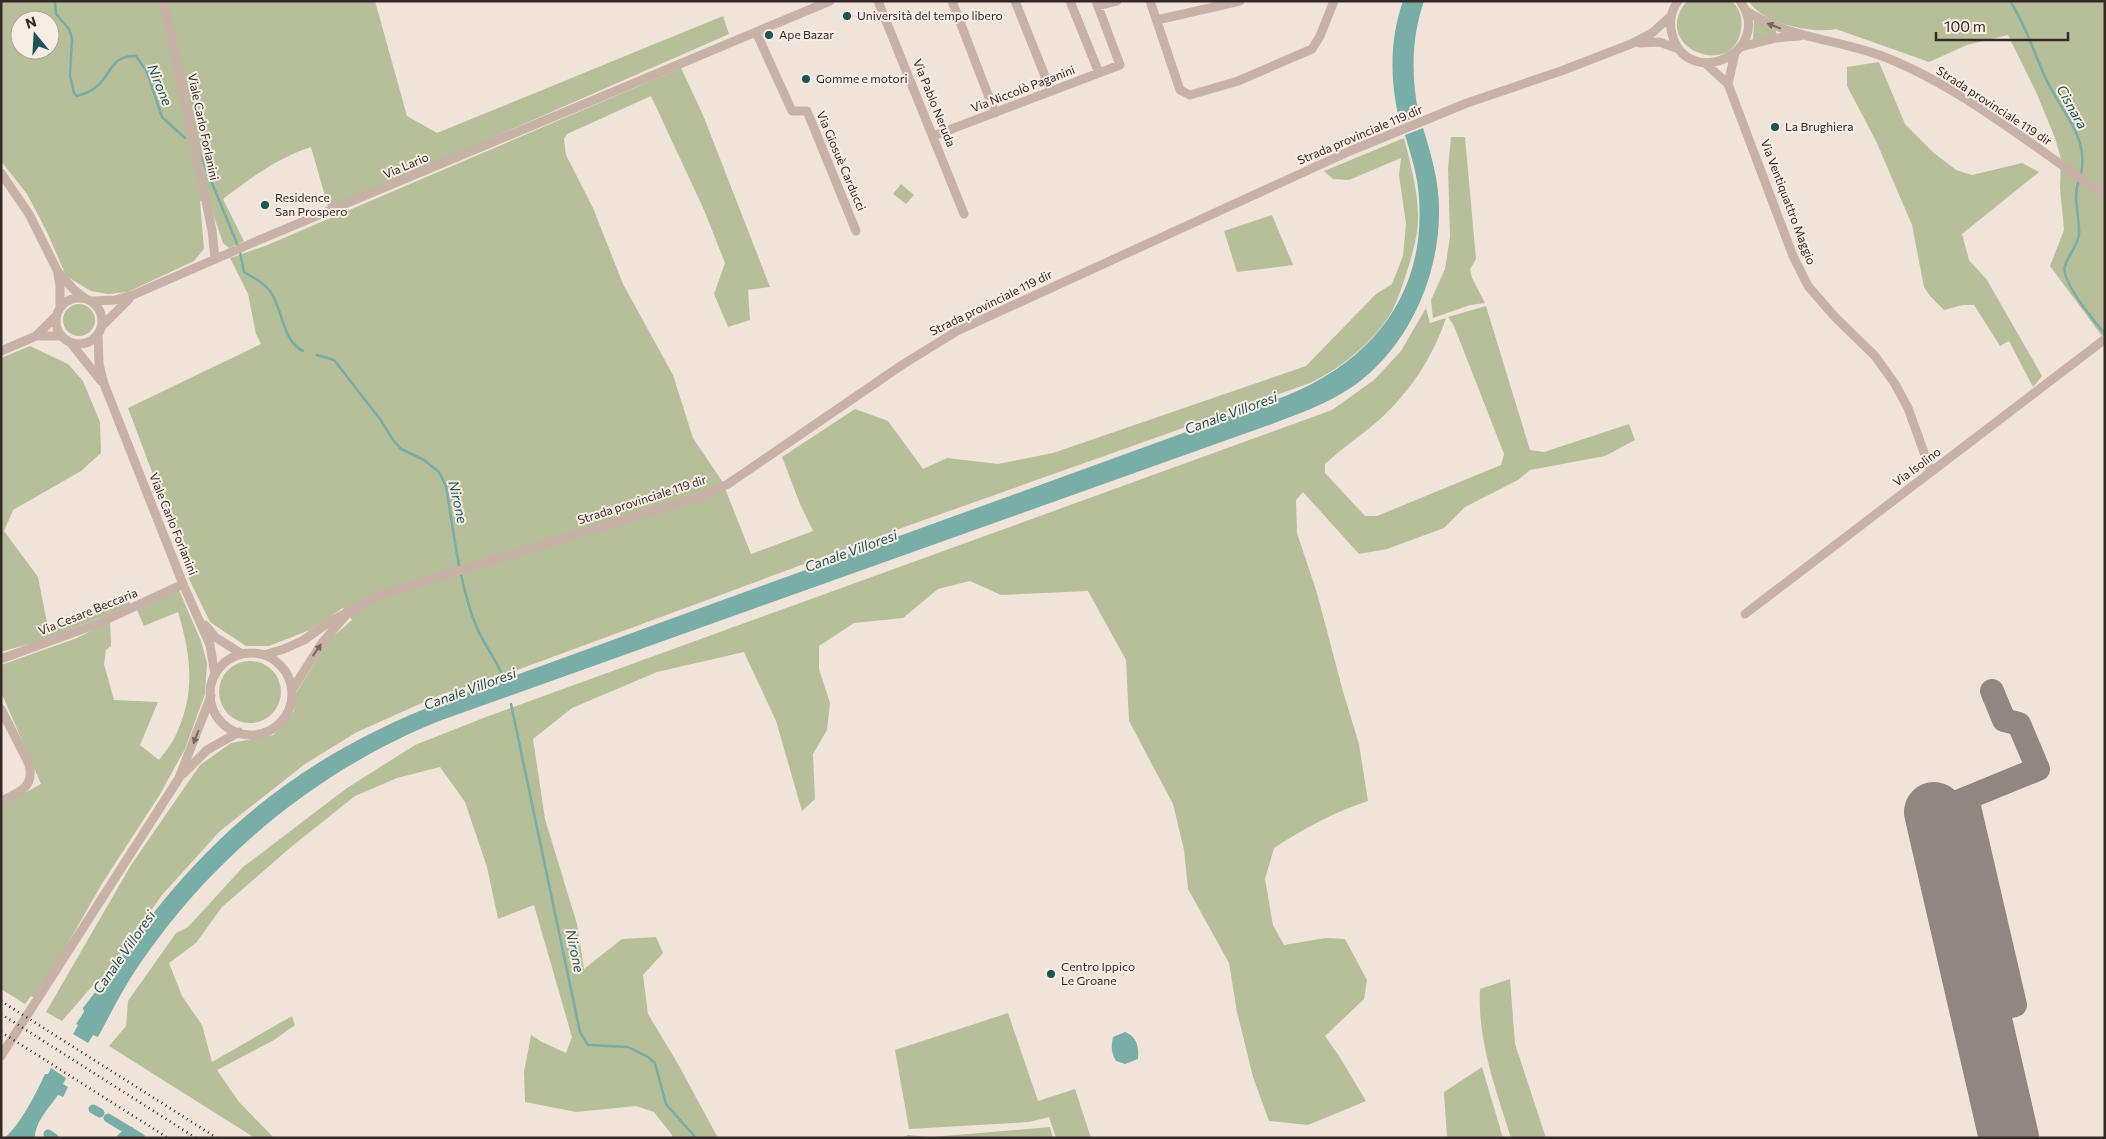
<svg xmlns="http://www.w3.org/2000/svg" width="2106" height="1139" font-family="Commissioner,sans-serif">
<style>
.green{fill:#b7bf9a;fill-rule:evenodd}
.water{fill:#79ada8}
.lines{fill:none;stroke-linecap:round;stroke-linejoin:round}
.stream{stroke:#79ada8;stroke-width:2.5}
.canal{stroke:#79ada8;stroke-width:9}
.taxiway{stroke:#928680;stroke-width:24}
.runway{stroke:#928680;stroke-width:60}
.minor{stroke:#c8b1a6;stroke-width:9}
.rail{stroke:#342927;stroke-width:2.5;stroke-dasharray:1 4;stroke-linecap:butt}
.oneway{fill:#776660}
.poi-dot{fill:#1d5451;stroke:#f8ede5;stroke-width:2}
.labels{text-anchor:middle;stroke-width:4;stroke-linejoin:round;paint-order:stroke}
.poi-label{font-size:12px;fill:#342927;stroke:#f8ede5;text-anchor:start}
.street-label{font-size:12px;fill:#342927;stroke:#f8ede5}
.water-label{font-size:14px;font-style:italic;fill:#1d5451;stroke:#f8ede5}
</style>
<rect width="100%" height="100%" fill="#f0e3d9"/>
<path class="green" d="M1,1H375L407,116L437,133L723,16L729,34L403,177L328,207L311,147C277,158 251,178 223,199L244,241L229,248L223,243L208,199L200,201L204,249L194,261L128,292L108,294L91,291L66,276L47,232L27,194L1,161ZM20,20H50V50H20Z
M1687,1H1732C1740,9 1743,19 1741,30C1733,81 1648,47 1687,1Z
M1749,1H2105V340L2050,266L2064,230L2060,188L2061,159L2055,138L2037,94L2008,35L1967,45L1929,62L1836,29C1813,34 1760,23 1749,1Z
M1754,20L1776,31V35L1753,40Z
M1879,62L1905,124L1934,153L1956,170L1972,175L2022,163L2039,172L1962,234L1969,260L1987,280L2042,376L2033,387L2009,341L2000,346L1974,305H1963L1944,310L1930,296L1924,287L1912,225L1876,141L1847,86V67Z
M681,68L703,115L770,287L748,290L750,320L728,327L714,294L725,263L704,210L651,96L567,134L564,139L566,155L593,208L623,284L673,375L693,438L722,481L751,554L813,531L800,504L782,457L855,409L888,421L923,469L947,458L998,464L1053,453L1306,366L1376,294L1392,284L1403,256L1406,224L1399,175L1401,158L1349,180L1333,179L1324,171L1404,138C1410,162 1417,187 1418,213C1419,230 1414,248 1409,265C1404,281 1399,297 1392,311C1376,340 1339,370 1310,383L910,525L509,673L440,695L357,732L305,764L220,831L162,895L100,982L94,984L62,1021L46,1012L131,865L200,765L231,743L273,735L282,726L294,711L296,693L329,640L352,620L343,608L310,630L269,646H246L210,622L189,579L170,520L128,408L261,344L256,334L248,294L230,258L265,246Z
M1451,137H1465L1476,259L1470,269L1472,278L1485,303L1470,305L1433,318L1431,300L1445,269L1450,237L1448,168Z
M901,184L914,195L906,204L893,194Z
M1272,215L1293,265L1237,272L1224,231Z
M63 320a16 16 0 1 1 32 0a16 16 0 1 1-32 0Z
M1486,306L1530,450L1544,452L1629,424L1635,440L1605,456L1530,470L1518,480L1465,507L1444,528L1387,549L1359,554L1303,492L1296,500L1297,533L1317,593L1342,688L1359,744L1368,801C1334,812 1303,829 1274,848L1265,879L1273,925L1284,945L1326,938L1345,939L1367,980L1364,999L1325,1036L1339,1056L1366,1101L1308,1125L1269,1121L1253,1077L1237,1012L1229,963L1188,889L1184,850L1173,804L1129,721L1126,660L1088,591L1001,595L970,581L938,589L903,618L854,623L819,646V669L830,703L827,730L813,754L815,799L802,811L776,721L744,652L657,672L572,708L533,739L545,819L577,924L584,969L622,939L656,937L663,953L643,975L648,1014L678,1064L718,1138H672V1135L654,1112L636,1106L576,1112L525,1102L524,1072L531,1035L542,1042L566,1053L572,1037L534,905L498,919L487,867L465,802L440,767L397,778L355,796L291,847L222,907L196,943L169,963L182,996L202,1025L212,1062L292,1016L295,1025L274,1040L217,1070L239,1102L274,1138H255L109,1046L126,1026L128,1001L176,933L188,927L243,867L347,788L415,745L486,717L1332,410L1374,380L1401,351L1426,308L1430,323L1446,318C1433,357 1410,392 1379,420C1362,435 1342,448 1325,464V473L1365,516H1377L1501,465L1504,454L1454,326L1448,317Z
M30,346L68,364L83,381L100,422L101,453L81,471L13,510L4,531L38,577L48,628L105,606L127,595L131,606L39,641L1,652V358Z
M179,590L201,641L207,663L205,694L185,749L159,796L103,882L36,999L31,996L25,1004L1,989V806L41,784L1,692V665L77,638L110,621L111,646L106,650L104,664L114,700L158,702L140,745L159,760C166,751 174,741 178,730C196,689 190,653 178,612L144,626L137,610Z
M219 692a31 31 0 1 1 62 0a31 31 0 1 1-62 0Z
M1510,979L1515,1044L1546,1138H1511C1496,1090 1477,1040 1480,989Z
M1008,1013L1038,1101L1075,1089L1091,1138H1056L1049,1117L1029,1122L909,1129L895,1050Z
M1482,1067L1503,1138H1447L1444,1092Z
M1050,1127L1053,1138H901L908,1135L932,1137Z"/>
<path class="water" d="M1403,1H1424C1411,39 1411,77 1419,116L1400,123C1390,83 1389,41 1403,1Z
M1423,128C1431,154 1439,181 1439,209C1440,275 1409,346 1355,385C1329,403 1299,414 1269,425L439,721C318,770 213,856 139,965C123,988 111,1013 98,1037L93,1035L88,1043L73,1034L78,1025L76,1024L84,1012L83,1008L96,991L105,984C120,956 139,931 159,906C240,806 327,746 447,700L1288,395C1373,360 1426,293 1419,198C1418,176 1411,155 1405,135Z
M1125,1032C1137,1037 1139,1046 1138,1059L1125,1064L1116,1061C1111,1052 1111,1047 1113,1037Z
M51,1068L66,1078L63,1084L68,1087L63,1097L58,1095C49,1108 35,1122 35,1138H4C18,1129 38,1090 45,1074H48Z"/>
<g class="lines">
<path class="stream" d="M55,1L56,14L69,29L72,38L70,75L74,93L77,96C83,94 90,92 95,88C112,75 110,55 136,56L147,72L162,117L185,138
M2010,1C2026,25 2034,53 2046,79C2061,112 2089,135 2081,175
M200,154L238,246
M2079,180C2072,198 2080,215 2079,234C2078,246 2068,255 2065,266C2060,281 2095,322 2105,334
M240,252L244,272C254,278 263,282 270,291C283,309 282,341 303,351
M317,355L334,360L380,419L393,440L401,449L424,460L439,472L446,486C453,528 460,589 477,628C484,644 494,657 501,672
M511,704L580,1032L588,1045L628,1047L648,1057L655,1063L666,1104L696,1138"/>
<path class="canal" d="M93,1109L100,1113
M108,1118L141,1138
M48,1134L54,1138
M121,1138L130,1131"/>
<path class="taxiway" d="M1967,798L2038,769L2019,724L2004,720L1992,691
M1934,812L1967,798L2015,1005L1980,1013"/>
<path class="runway" d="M1934,812L2009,1138"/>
<path class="minor" d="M164,1L212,230L215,259
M878,1L964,214
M952,1L995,113
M1015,1L1051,91
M1070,1L1099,73
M1150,1L1180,90L1190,95L1238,81L1312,49L1320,36L1334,1
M1678,1C1671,11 1669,23 1672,34C1687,92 1776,52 1740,1
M1098,6L1117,1
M1745,10C1788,39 1840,39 1887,58C1963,88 2036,149 2105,195
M1157,20L1240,1
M756,32L792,111H807L856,231
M1639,43L1659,42L1679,49
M1741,47L1776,38L1800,36
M1705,63L1728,84L1793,256L1808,286L1835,317L1875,356L1895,384L1908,408L1931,472
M1728,84L1735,53
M933,136L1120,65L1096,1
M1,173L29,214L58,272L73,289L86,299
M58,274L60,286V308
M56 321a23 23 0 1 1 46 0a23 23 0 1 1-46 0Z
M91,301L115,300L133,295L252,243L830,1
M101,327L129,299
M98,334L99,364L104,384L183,584L210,645L215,675
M36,336H62
M70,342L101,381
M1,351L36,336L57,315
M1745,614L2105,339
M205,625L215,637L242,654
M210 694a41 41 0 1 1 82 0a41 41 0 1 1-82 0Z
M264,655L284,649L304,640L329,622L380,595L702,496L728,484L902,365L957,331L1350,151L1467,103L1561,71L1631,44L1652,33L1671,16
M1,659L97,624L183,584
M292,690L322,643L346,615
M1,709L29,764C35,787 19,793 1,801
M183,774L207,750L239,732
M1,1056L179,778L211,696"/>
<path class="rail" d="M1,1001L217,1138
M1,1014L196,1138
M1,1032L168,1138"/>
</g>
<defs><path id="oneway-solid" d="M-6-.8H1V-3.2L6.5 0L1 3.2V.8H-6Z" transform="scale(1.25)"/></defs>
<g class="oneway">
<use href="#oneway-solid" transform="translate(1774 26) rotate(-159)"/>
<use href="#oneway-solid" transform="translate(317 650) rotate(-55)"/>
<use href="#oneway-solid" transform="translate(196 737) rotate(111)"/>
</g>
<g class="poi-dot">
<circle cx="847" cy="16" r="5"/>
<circle cx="769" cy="35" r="5"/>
<circle cx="806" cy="79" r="5"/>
<circle cx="1775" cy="127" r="5"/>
<circle cx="265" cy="205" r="5"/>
<circle cx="1051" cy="974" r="5"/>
</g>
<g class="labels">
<g class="poi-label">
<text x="857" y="20">Università del tempo libero</text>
<text x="779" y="39">Ape Bazar</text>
<text x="816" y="83">Gomme e motori</text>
<text x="1785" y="131">La Brughiera</text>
<text x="275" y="202">Residence<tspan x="275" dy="14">San Prospero</tspan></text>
<text x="1061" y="971">Centro Ippico<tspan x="1061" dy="14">Le Groane</tspan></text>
</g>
<g class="street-label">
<text transform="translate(1023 89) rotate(-21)" y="4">Via Niccolò Paganini</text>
<text transform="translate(934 103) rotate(68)" y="4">Via Pablo Neruda</text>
<text transform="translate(1994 106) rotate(33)" y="4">Strada provinciale 119 dir</text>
<text transform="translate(203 127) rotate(78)" y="4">Viale Carlo Forlanini</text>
<text transform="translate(1360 135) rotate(-23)" y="4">Strada provinciale 119 dir</text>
<text transform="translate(841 161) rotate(67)" y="4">Via Giosuè Carducci</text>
<text transform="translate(406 166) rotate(-23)" y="4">Via Lario</text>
<text transform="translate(1788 202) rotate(69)" y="4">Via Ventiquattro Maggio</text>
<text transform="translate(991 303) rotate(-26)" y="4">Strada provinciale 119 dir</text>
<text transform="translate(1917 467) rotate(-37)" y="4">Via Isolino</text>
<text transform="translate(642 500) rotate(-18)" y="4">Strada provinciale 119 dir</text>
<text transform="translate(173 524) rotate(68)" y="4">Viale Carlo Forlanini</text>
<text transform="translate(88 612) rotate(-22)" y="4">Via Cesare Beccaria</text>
</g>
<g class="water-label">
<text transform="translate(160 85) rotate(68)" y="5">Nirone</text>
<text transform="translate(2072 107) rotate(61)" y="5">Cisnara</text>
<text transform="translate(1231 413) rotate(-20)" y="5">Canale Villoresi</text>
<text transform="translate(458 502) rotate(77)" y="5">Nirone</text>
<text transform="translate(851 551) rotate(-20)" y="5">Canale Villoresi</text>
<text transform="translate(470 689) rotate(-20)" y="5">Canale Villoresi</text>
<text transform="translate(575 951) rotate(78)" y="5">Nirone</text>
<text transform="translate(124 952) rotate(-55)" y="5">Canale Villoresi</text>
</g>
</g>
<rect width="2106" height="1139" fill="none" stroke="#342927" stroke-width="5"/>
<g transform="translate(35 35) rotate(342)"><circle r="24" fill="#f8ede5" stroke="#aa9f99"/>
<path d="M0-4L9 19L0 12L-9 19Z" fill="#1d5451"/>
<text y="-8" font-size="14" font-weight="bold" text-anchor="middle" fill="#342927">N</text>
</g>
<path d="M1936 32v8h132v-8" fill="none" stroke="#342927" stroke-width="2.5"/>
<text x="1944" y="32" font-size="15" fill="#342927" stroke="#f8ede5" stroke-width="4" paint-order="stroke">100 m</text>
</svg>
